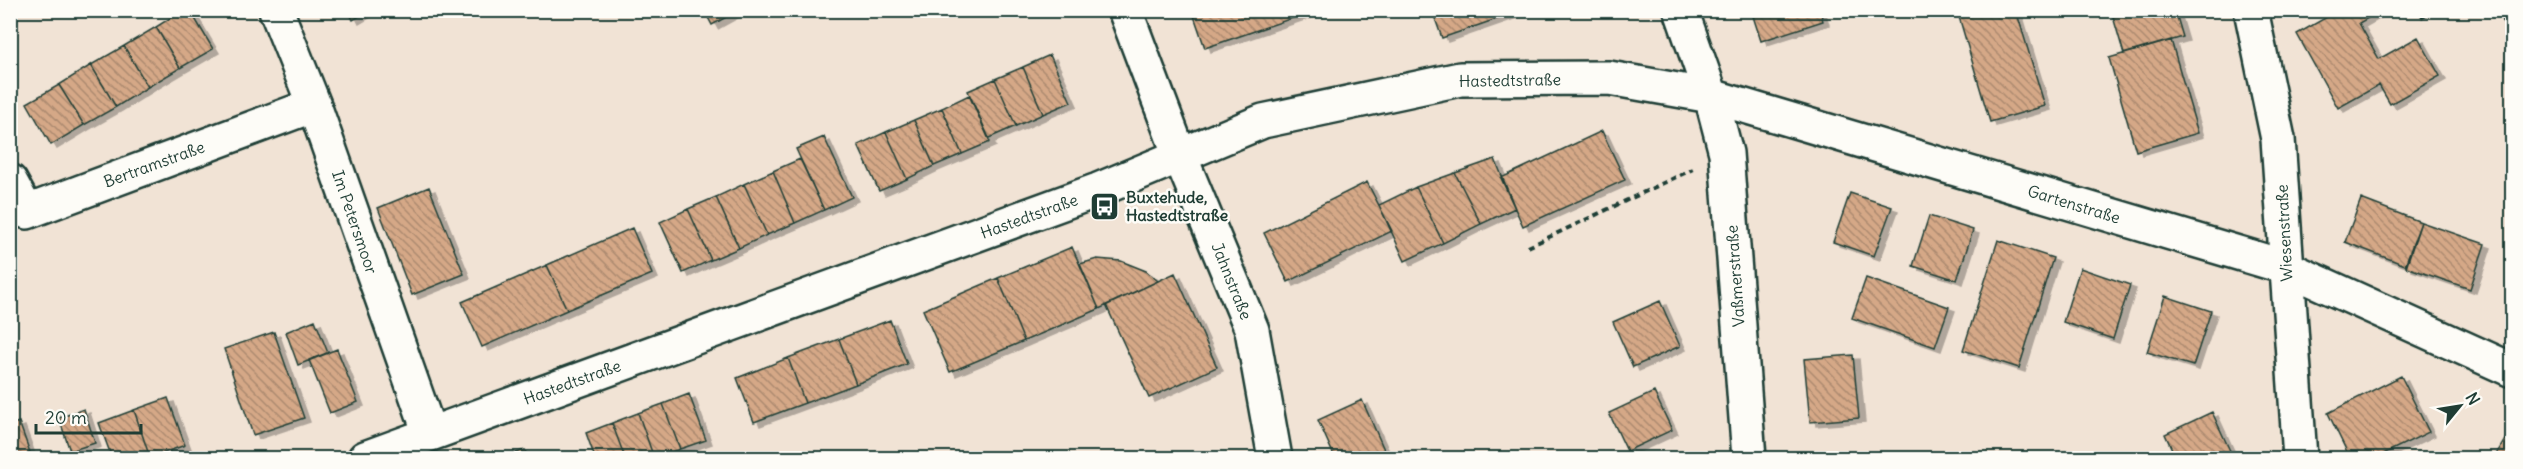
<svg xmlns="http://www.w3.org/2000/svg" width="2523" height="469" font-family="Delius,sans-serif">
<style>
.building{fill:url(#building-back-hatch);stroke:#1f3d34;stroke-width:1.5;filter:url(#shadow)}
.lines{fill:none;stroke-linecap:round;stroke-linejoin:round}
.minor-casing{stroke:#1f3d34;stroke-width:38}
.path{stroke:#1f3d34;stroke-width:4;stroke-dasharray:6 4.5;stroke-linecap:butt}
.minor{stroke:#fdfcf7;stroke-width:33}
.labels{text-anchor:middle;stroke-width:5;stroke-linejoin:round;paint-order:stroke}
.street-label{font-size:16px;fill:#1f3d34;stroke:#fdfcf7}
.poi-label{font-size:16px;font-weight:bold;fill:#1f3d34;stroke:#fdfcf7;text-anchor:start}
</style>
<defs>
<pattern id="building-back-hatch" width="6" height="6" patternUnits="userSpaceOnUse" patternTransform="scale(1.5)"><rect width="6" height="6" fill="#d5a887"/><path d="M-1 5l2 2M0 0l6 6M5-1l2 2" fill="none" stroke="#ac8a6f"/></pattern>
<filter id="shadow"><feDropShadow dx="6" dy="4" stdDeviation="0" flood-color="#0004"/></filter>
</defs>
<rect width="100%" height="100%" fill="#f1e3d5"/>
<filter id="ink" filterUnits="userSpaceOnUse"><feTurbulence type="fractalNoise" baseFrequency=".0167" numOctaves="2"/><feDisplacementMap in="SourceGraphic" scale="12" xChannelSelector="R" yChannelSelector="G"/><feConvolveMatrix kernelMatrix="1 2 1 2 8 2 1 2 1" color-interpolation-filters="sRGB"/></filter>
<g filter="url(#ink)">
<path class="building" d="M183,10H190L213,49L180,68L156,27Z
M348,10H370L353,20Z
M704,10H739L712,25Z
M1192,10H1316L1205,48Z
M1432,10H1503L1505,16L1442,38Z
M1503,10H1522L1505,16Z
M1751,10H1820L1823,21L1761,41Z
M1957,10H2016L2045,106L1990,122Z
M2111,10H2175L2183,37L2124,54Z
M2339,10H2382L2359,23L2379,59L2418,37L2440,76L2390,104L2379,85L2338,108L2297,34Z
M156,27L180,68L148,87L124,46Z
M2171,40L2198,133L2136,151L2109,58Z
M124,46L148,87L116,107L91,65Z
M1050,55L1071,102L1043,114L1023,67Z
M91,65L116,107L84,125L59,85Z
M1023,67L1043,114L1016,126L995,79Z
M995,79L1016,126L989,138L968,91Z
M59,85L84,125L51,145L27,103Z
M969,95L990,142L962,154L942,108Z
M942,108L962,154L934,166L914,120Z
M914,120L934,166L907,179L886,132Z
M1602,131L1625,180L1523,226L1501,178Z
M886,132L907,179L879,191L858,145Z
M824,137L852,197L824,210L796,149Z
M800,159L824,210L795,223L773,171Z
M1495,159L1515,208L1481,224L1455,173Z
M773,171L795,223L767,235L744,184Z
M1455,173L1481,224L1443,243L1416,187Z
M1367,182L1392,231L1288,282L1264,233Z
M744,184L767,235L739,248L716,197Z
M429,187L464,274L412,295L378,208Z
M1416,187L1443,243L1405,261L1379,205Z
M1850,193L1892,207L1874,256L1833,242Z
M716,197L739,248L711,260L688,209Z
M2361,199L2421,222L2405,265L2345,242Z
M688,209L711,260L683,273L660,222Z
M1929,216L1973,230L1957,280L1913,266Z
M2421,222L2485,244L2470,289L2406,267Z
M632,228L652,274L567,310L547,265Z
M1998,240L2053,258L2019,368L1963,350Z
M1072,247L1099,309L1024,341L998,278Z
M1097,259L1121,261L1146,271L1158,281L1099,309L1080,264Z
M547,265L567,310L482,347L462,302Z
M2080,268L2130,285L2113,339L2063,322Z
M1175,273L1217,367L1149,398L1106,305Z
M998,278L1024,341L950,372L923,310Z
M1866,278L1949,307L1935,347L1852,318Z
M2165,296L2211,311L2193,366L2147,352Z
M1660,301L1680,346L1633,367L1613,322Z
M315,320L328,353L298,365L286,332Z
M890,320L907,364L856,384L839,339Z
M274,332L304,418L253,435L224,349Z
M839,339L856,384L805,403L788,358Z
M337,349L358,402L330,413L309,360Z
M1853,355L1859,418L1810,422L1804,359Z
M788,358L805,403L754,422L737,378Z
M2401,376L2429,432L2375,458H2350L2328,413Z
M1654,392L1672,430L1627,451L1609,413Z
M689,394L706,440L680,449L663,404Z
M168,398L185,445L150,458L134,410Z
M1362,400L1386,454L1376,458H1335L1318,420Z
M663,404L680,449L654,458L638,413Z
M84,409L95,443L70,451L59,418Z
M134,410L150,458H112L99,423Z
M2212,412L2232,455L2225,458H2176L2165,434Z
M638,413L654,458H625L612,423Z
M19,422L32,458H10V425Z
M612,423L625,458H595L586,433Z
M2506,438L2512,442V458H2494Z
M525,450L528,458H500Z"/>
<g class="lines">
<defs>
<path id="minor" d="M276,10L314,105L430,434
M1125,10L1180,156L1252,330L1275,458
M1681,10L1711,96L1726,153L1749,458
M2251,10L2278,139L2300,458
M10,181L27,212L314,105
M365,458L1098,190L1263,121L1460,79L1609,78L1711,96L2285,267L2512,370"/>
</defs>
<use href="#minor" class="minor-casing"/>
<path class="path" d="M2499,10L2512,38
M2421,17L2433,10
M1528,247L1693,169"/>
<use href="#minor" class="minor"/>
</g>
</g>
<defs>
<symbol id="bus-square" viewBox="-11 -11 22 22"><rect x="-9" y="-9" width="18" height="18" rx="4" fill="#1f3d34" stroke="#fdfcf7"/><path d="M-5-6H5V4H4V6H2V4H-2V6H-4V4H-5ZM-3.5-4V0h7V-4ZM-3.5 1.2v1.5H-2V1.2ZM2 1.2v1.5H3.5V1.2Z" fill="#fff"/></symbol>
</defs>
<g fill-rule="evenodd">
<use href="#bus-square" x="1088" y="190" width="33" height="33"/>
</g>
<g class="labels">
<g class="street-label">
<text transform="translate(1510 80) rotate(-1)" y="6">Hastedtstraße</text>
<text transform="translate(154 164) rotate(-20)" y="6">Bertramstraße</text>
<text transform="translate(2074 204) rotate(17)" y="6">Gartenstraße</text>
<text transform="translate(1029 216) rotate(-20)" y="6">Hastedtstraße</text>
<text transform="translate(355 222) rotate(71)" y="6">Im Petersmoor</text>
<text transform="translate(2284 233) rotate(-93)" y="6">Wiesenstraße</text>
<text transform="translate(1735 276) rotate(-94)" y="6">Vaßmerstraße</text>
<text transform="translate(1232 281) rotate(68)" y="6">Jahnstraße</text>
<text transform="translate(572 382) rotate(-20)" y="6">Hastedtstraße</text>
</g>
<g class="poi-label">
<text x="1126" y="203">Buxtehude,<tspan x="1126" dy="18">Hastedtstraße</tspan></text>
</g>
</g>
<rect width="2523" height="469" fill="none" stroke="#fdfcf7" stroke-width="36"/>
<rect x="18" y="18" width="2487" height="433" fill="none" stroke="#1f3d34" stroke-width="2" filter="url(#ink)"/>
<g transform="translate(2460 406) rotate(60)" stroke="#fdfcf7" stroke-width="4.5" paint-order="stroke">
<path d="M0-4.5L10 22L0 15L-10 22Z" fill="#1f3d34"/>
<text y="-9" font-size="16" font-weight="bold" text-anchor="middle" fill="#1f3d34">N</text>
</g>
<path d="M36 424v9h105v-9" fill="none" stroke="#1f3d34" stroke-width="3"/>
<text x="45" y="424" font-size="18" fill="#1f3d34" stroke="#fdfcf7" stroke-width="4.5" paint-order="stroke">20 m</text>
</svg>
